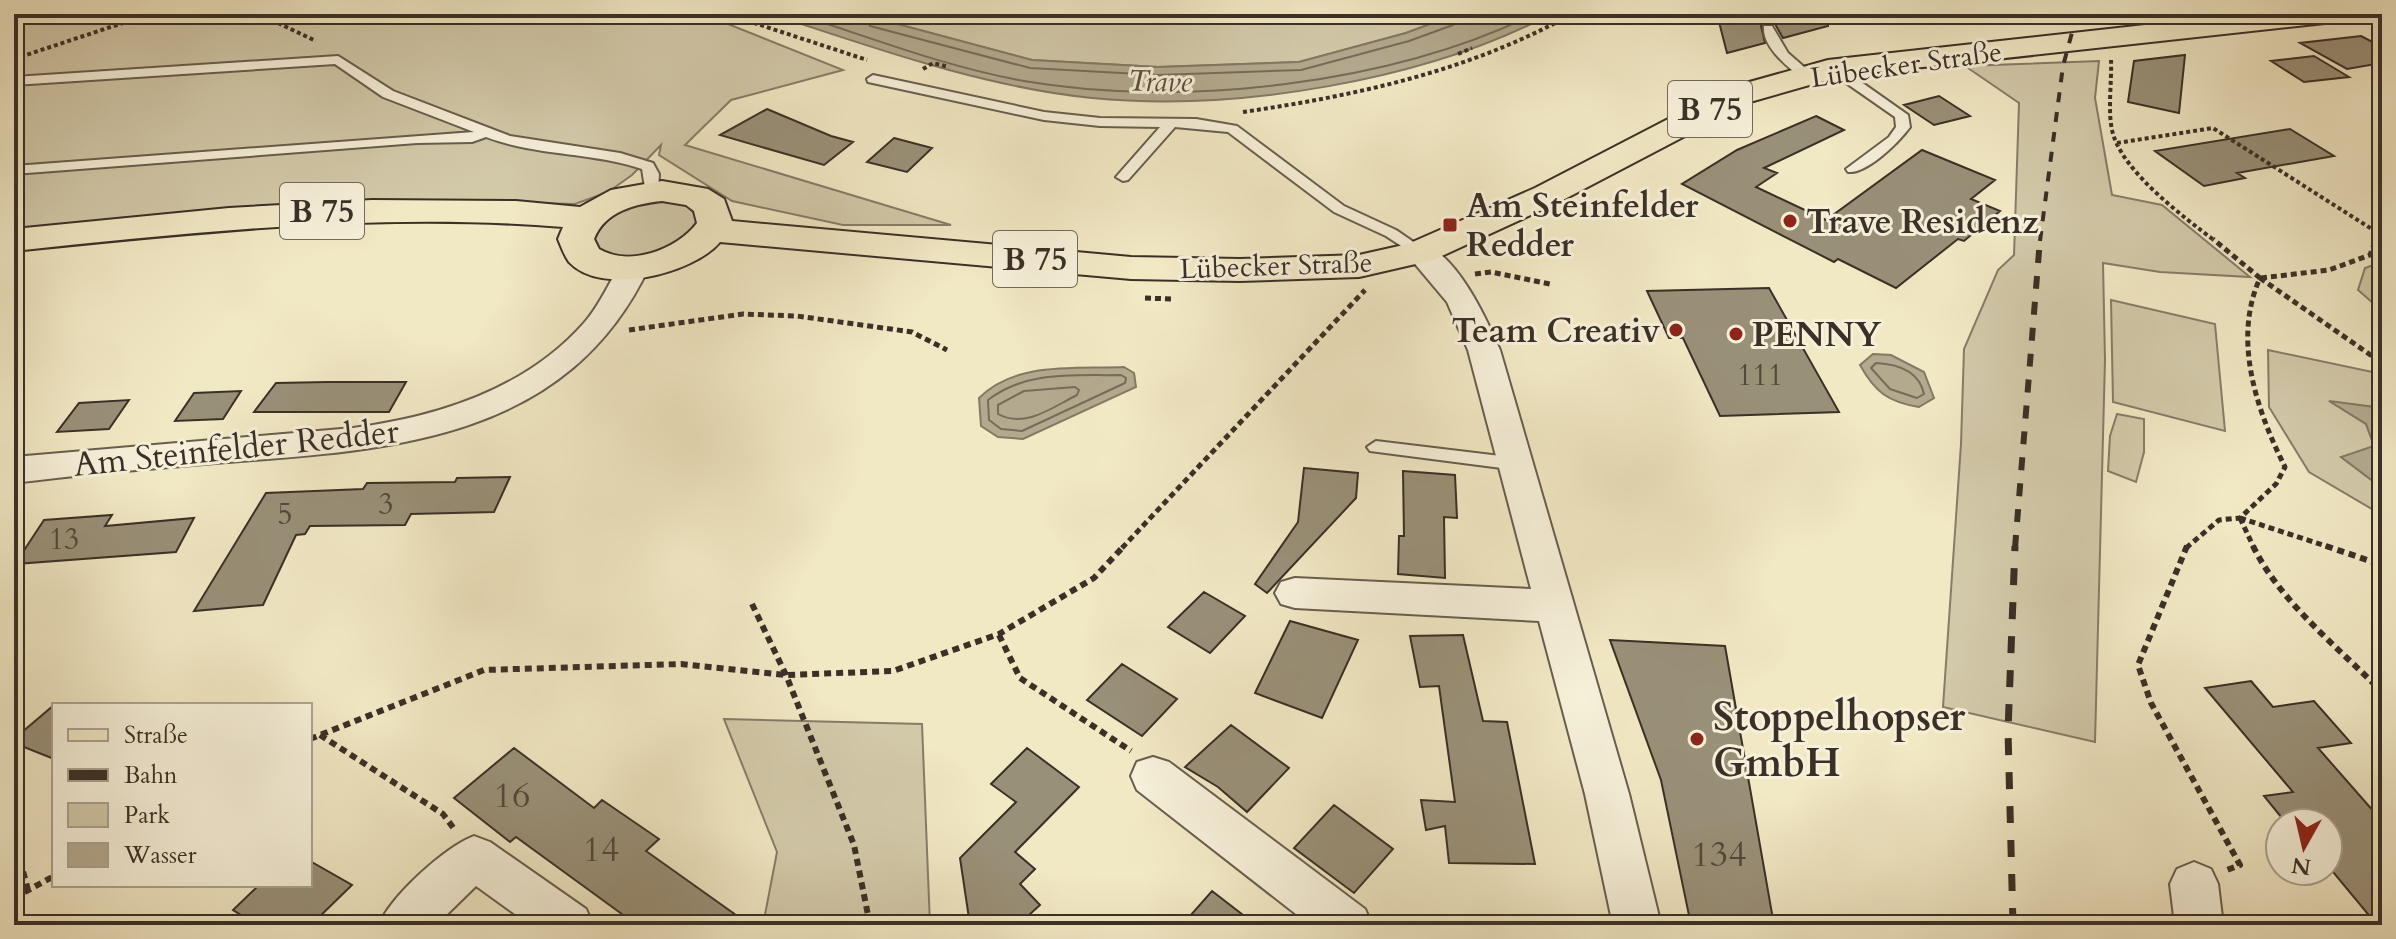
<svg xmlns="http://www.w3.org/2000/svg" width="2396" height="939" font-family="Cardo,serif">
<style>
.green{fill:#d2c9a9;stroke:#867c68;stroke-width:2}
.water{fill:#b3a98e;stroke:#837964;stroke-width:2}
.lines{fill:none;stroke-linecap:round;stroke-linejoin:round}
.shore{stroke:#766c5a;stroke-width:2}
.building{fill:#999078;stroke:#3a3026;stroke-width:2}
.lane-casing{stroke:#685e4e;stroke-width:4}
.street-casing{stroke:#685e4e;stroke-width:4}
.primary-casing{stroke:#3a3026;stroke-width:4}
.path-far2{stroke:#3a3026;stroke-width:4;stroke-dasharray:4 3;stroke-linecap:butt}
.path-far1{stroke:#3a3026;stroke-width:5;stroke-dasharray:6 4;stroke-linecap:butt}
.path{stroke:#3a3026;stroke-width:6;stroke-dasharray:7 5;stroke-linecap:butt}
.lane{fill:#f6f0d9;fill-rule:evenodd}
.street{fill:#f6f0d9;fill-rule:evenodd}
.primary{fill:#f1e8c4;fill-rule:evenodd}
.rail-far2{stroke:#3a3026;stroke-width:4;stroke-dasharray:10 10;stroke-linecap:butt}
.rail-far1{stroke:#3a3026;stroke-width:6;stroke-dasharray:13 13;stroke-linecap:butt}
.rail{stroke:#3a3026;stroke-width:7;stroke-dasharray:17 17;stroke-linecap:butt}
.poi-dot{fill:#8f2418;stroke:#f6f0d9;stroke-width:3}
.labels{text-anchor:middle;stroke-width:6;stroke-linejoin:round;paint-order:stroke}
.far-street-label{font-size:28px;fill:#3a3026;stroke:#f6f0d9}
.far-water-label{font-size:30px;font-style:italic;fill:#584e40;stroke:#f6f0d9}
.number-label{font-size:30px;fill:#52483a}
.shield{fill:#f6f0d9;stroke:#726a5c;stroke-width:2}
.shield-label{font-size:32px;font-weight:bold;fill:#3a3026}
.poi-label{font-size:34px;font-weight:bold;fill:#3a3026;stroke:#f6f0d9;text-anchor:start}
.street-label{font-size:34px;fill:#3a3026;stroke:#f6f0d9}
.near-number-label{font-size:36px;fill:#52483a}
.near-poi-label{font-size:40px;font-weight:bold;fill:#3a3026;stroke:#f6f0d9;text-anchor:start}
</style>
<rect width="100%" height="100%" fill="#f1e8c4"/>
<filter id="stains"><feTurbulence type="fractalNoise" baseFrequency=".0025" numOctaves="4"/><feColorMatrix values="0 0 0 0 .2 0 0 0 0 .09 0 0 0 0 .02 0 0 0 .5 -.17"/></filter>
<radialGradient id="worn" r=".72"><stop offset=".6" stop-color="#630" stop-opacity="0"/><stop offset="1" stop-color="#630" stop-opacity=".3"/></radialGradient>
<path class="green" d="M14,14H703L843,70L731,100L685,145L951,225H843L732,201L659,155L661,145L632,175L608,192L575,204L396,200L14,234Z
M860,14H1457L1406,33L1299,62L1158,67L1032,60Z
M2099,61L2095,98L2112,195L2162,205L2250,277L2160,272L2103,263L2105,360L2095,742L1943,707L1961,444L1964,349L1998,270L2014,255L2019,103L1965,66Z
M655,199L686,204L698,218L697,227C687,235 677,245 666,251C645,262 609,260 592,244L595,224L605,215Z
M2382,262V311L2358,290L2365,268Z
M2111,300L2215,324L2225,431L2113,402Z
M2268,350L2382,374V408L2331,402L2366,424L2375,446L2342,457L2382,488V515L2309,472L2269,407Z
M2117,414L2144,419V452L2136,482L2108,471L2110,436Z
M724,719L922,724L930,925H763L777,852Z"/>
<path class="water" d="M771,14H860L1032,60L1158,67L1299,62L1406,33L1457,14H1551C1424,81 1235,112 1092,98C983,87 875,48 771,14Z
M1873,354L1891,355L1924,372L1934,398L1919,407C1888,402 1875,392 1860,365Z
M1124,367L1134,373L1136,387L1023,439L998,437L981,426L979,398C1016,361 1075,369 1124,367Z
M2329,401L2382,408V488L2341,457L2374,446L2366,424Z"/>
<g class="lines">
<path class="shore" d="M797,14C872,38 946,67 1024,81C1180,108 1391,85 1534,14
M863,14L870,26L1030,68L1158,75L1301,70L1409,41L1453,25L1458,14
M1876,363C1897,364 1919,371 1924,394L1917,398L1890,389L1871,368Z
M1121,375L1126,378L1125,383L1022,431L1001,429L989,420L988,400C1027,370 1075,376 1121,375Z
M1075,387L1079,390L1077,395C1053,407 1025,429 998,414V405L1024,391Z"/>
</g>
<path class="building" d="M1717,14L1828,22V26L1783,38L1775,24L1764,23L1761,26L1765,43L1727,53Z
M2361,36L2382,47V63L2347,69L2300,43Z
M2185,55L2179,113L2128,102L2134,61Z
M2314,56L2349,77L2304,82L2271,61Z
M1939,96L1970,116L1934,125L1904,105Z
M767,109L831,136L853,142L824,165L720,135Z
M1816,116L1844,130L1764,168L1777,173L1756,187L1826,220L1922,150L1995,180L1971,199L2000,211L1964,241L1958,239L1896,288L1838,259L1834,262L1682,184L1737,150Z
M2290,129L2334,156L2237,173L2245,178L2204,186L2155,151Z
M894,138L932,148L907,172L867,162Z
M1769,288L1839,412L1720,416L1683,338H1669L1647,291Z
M328,382H406L389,412H254L276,383Z
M241,391L223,419L175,421L194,393Z
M129,400L109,429L57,432L79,403Z
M1304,468L1358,473L1356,498L1267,593L1255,584L1298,522Z
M1403,471L1455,475L1457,518L1444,517L1445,578L1398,574L1399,536H1404Z
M510,477L494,512L411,514L405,525L310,526L305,534L296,535L263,605L194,611L266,493L363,489L367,483L455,482L457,478Z
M112,515L105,526L194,518L176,552L15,564L44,520Z
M1204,592L1245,616L1210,653L1168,627Z
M1290,621L1358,640L1322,718L1255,693Z
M1463,635L1483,721L1507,722L1535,864L1449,863L1445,826L1426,830L1421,800L1455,802L1439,686L1420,687L1410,636Z
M1610,640L1725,646L1774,925H1691L1661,780Z
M1122,664L1177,699L1142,736L1087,700Z
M2251,681L2273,707L2314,701L2351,743L2318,748L2382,821V925H2377L2328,866V823H2286L2264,796L2293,792L2205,688Z
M54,705V759L14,743V739Z
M1231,725L1289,768L1247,812L1218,787L1185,767Z
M514,748L594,808L602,800L659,839L646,851L750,925H637L516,837L510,842L454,798Z
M1027,748L1079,787L1015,852L1035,869L1020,884L1040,905L1018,925H970L960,858L1016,802L991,784Z
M1334,805L1393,849L1354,893L1294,848Z
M310,861L352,885L311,925H257L233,910L259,885H310Z
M1212,891L1256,925H1182Z"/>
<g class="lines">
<defs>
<path id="lane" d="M1764,26H1772L1788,53L1811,73V79H1803C1787,66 1762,47 1764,26Z
M338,56L393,91L510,136L620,153L653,163L659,174L658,191L651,195L646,194L642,169C592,152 536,156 486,137L472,142L417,143L14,174V166L474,132L383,97L335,64L14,85V77Z
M1829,65H1837L1908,115L1910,127C1899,142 1867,174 1848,172L1846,169L1889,137L1896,127L1895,117L1829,71Z
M873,75L1044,112L1100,118L1196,119L1237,126L1344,206L1396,230L1428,252L1420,257L1415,255L1386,236L1334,212L1228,132L1175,127L1128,180L1123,181L1116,177L1160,127L1100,126L1044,120L868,82L867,79Z
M1376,441L1517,458L1526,464L1517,470L1370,451L1367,447Z"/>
<path id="street" d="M1420,243C1456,252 1486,318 1500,350L1629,794L1661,925H1613L1585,794L1539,621L1295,608L1281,604L1275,593L1281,582L1295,578L1531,589L1468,350L1447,302L1405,252L1409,246Z
M634,258L645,261L649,267C568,439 394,450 227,462C156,468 85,474 14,483V457L353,428C437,417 526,389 584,323C601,304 609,281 623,261Z
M1153,757L1169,762L1365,909L1372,925H1310L1137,790L1131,776L1137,762Z
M474,836L490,842L586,909L593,925H530L476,886L436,925H379C391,896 445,847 474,836Z
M2194,862L2211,869L2218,884L2223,925H2175L2170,884L2177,869Z"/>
<path id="primary" d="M2244,14H2340L2335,20L2325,23L1841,76L1750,102L1559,202L1433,260L1359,277L1240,281L1131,279L720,242C693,274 601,297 569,262C564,255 561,246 558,239L563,227C379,212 197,232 14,251V229L229,208L372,200L516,201L580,207L611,190L662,181L708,189L724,199L732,221L1131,257L1240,259L1359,255L1408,244L1449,226L1535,188L1728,88L1828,60ZM662,201L686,205L694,211L697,223C677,250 629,267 599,249L594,239C605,211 635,204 662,201Z"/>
</defs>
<use href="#lane" class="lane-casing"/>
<use href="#street" class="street-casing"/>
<use href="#primary" class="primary-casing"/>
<path class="path-far2" d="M259,14L316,41
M727,14L867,60
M1458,54L1472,48
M14,59L150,14
M2111,60C2112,82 2107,113 2113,134C2125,174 2184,217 2215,241
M923,69L933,63L949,67
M1243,112C1359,95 1469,71 1572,14
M2117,143L2213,128L2378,233
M2375,241L2378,233H2382"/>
<path class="path-far1" d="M1475,274L1491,272L1550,284
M2260,278L2382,363
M2261,278L2329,270L2370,255L2376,239
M1145,298L1171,299
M629,330L743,314L797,316L912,332L947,350
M2240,518L2254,548
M2240,518L2332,548
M1122,548L1365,290
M2186,548L2219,520L2240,518L2276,484L2285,467C2257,411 2232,340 2260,278L2213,239"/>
<path class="path" d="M2187,546L2138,665L2151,703L2240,865L2227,870
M2253,546C2280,602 2339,648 2382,692
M2326,546L2382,565
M752,604L786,675L854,845L870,925
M999,635L1020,678L1131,751
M320,735L443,814L455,830
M310,739L484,670L681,664L786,675L893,671L999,634L1094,578L1124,546
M14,837L28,890
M14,898L54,876"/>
<use href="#lane" class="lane"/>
<use href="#street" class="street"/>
<use href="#primary" class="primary"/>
<path class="rail-far2" d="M2040,241L2063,66L2077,14"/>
<path class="rail-far1" d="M2015,548L2040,239"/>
<path class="rail" d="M2013,925L2008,731L2015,546"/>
</g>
<g class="poi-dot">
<circle cx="1790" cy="221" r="8"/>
<rect x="1442" y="217" width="16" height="16" rx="4"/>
<circle cx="1676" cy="330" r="8"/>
<circle cx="1736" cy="334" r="8"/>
<circle cx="1697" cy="739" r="8"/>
</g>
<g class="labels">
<g class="far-street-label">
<text transform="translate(1906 64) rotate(-8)" y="10">Lübecker Straße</text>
<text transform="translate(1276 265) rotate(-2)" y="10">Lübecker Straße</text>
</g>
<g class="far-water-label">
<text transform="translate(1160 81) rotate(1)" y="10">Trave</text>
</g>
<g class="number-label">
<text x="1760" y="385">111</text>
<text x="386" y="514">3</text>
<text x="285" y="524">5</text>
<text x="64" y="549">13</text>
</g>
<g class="shield">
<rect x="1668" y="81" width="84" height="56" rx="6"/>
<rect x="280" y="183" width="84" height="56" rx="6"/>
<rect x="993" y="231" width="84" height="56" rx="6"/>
</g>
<g class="shield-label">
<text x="1710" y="120">B 75</text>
<text x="322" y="222">B 75</text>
<text x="1035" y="270">B 75</text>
</g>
<g class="poi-label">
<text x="1466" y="217">Am Steinfelder<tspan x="1466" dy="39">Redder</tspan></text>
<text x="1806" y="233">Trave Residenz</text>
<text x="1660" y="342" text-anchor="end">Team Creativ</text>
<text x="1752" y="346">PENNY</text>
</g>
<g class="street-label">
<text transform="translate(236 447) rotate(-6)" y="12">Am Steinfelder Redder</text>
</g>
<g class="near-number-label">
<text x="512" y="807">16</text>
<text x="601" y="861">14</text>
<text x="1719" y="866">134</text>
</g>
<g class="near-poi-label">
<text x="1713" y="730">Stoppelhopser<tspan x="1713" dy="46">GmbH</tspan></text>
</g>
</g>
<rect width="2396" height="939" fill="none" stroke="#f1e8c4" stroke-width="48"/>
<rect x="16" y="16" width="2364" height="907" fill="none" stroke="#3a3026" stroke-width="4"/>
<rect x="24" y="24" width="2348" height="891" fill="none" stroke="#3a3026" stroke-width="2"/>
<rect x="52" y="703" width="260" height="184" fill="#f6f0d9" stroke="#aba391" stroke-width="2"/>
<rect x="68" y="729" width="40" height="12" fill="#f1e8c4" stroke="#aba391" stroke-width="2"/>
<text x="124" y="743" font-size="24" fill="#3a3026">Straße</text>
<rect x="68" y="769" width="40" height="12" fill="#3a3026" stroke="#aba391" stroke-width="2"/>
<text x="124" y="783" font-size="24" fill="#3a3026">Bahn</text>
<rect x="68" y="803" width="40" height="24" fill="#d2c9a9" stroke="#aba391" stroke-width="2"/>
<text x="124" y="823" font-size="24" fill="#3a3026">Park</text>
<rect x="68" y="843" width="40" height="24" fill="#b3a98e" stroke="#aba391" stroke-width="2"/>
<text x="124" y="863" font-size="24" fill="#3a3026">Wasser</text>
<g transform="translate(2304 847) rotate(188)"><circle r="38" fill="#f6f0d9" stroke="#aba391" stroke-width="2"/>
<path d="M0-6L14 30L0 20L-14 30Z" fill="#8f2418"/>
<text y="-12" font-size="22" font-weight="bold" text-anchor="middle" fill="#3a3026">N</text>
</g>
<rect width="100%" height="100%" filter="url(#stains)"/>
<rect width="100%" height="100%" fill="url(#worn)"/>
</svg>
